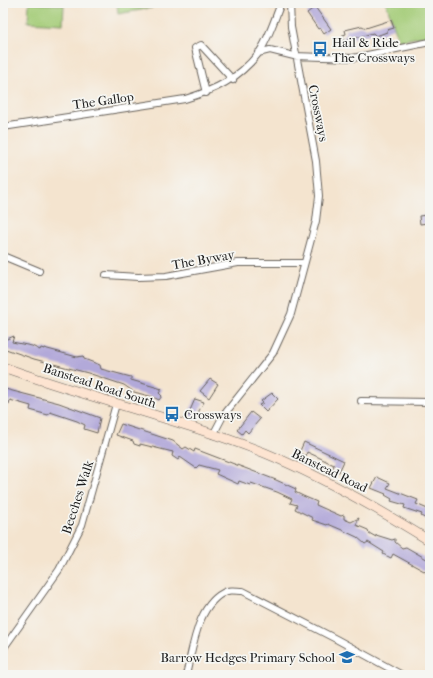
<svg xmlns="http://www.w3.org/2000/svg" width="433" height="678" font-family="'IM FELL French Canon',serif">
<style>
.green{fill:#a4cc78;stroke:#60744a}
.building{fill:#b2a9d9}
.lines{fill:none;stroke-linecap:round;stroke-linejoin:round}
.street-casing{stroke:#68625b;stroke-width:8}
.secondary-casing{stroke:#68625b;stroke-width:10}
.street{stroke:#fff;stroke-width:6}
.secondary{stroke:#fde4d1;stroke-width:9}
.labels{text-anchor:middle;stroke-width:3.5;stroke-linejoin:round;paint-order:stroke}
.poi-label{font-size:13px;fill:#1c1c1c;stroke:#f6f6f2;text-anchor:start}
.street-label{font-size:13px;fill:#1c1c1c;stroke:#f6f6f2}
</style>
<rect width="100%" height="100%" fill="#f6f6f2"/>
<filter id="ink" filterUnits="userSpaceOnUse"><feTurbulence type="fractalNoise" baseFrequency=".025" numOctaves="2"/><feDisplacementMap in="SourceGraphic" scale="8" xChannelSelector="R" yChannelSelector="G"/><feConvolveMatrix kernelMatrix="1 2 1 2 8 2 1 2 1" color-interpolation-filters="sRGB"/></filter>
<filter id="wash" filterUnits="userSpaceOnUse"><feTurbulence type="fractalNoise" baseFrequency=".012" numOctaves="4" result="noise"/><feDisplacementMap in="SourceGraphic" scale="16" xChannelSelector="R" yChannelSelector="G"/><feGaussianBlur stdDeviation="0.9" result="paint"/><feColorMatrix in="noise" values="0 0 0 0 0 0 0 0 0 0 0 0 0 0 0 0 0 1.4 0 .05"/><feComposite in="paint" operator="in"/></filter>
<g filter="url(#wash)">
<rect width="100%" height="100%" fill="#f4e4cf"/>
<path class="green" d="M29,3L64,5L63,24L28,22Z
M117,3H152V8L118,14Z
M386,3H430V35L399,41Z"/>
<g id="blocks">
<path class="building" d="M315,7L331,29L324,34L320,28L318,29L307,13Z
M391,20L394,28L387,30V32L376,36L373,33L344,41L343,35L346,34L345,30L362,26L366,28Z
M427,215L428,223L420,224L419,216Z
M14,336L12,342L32,346L40,350L41,348L44,349V348L77,357L83,356L84,359L100,365L101,369L127,376L131,377V380L162,389L159,393L162,396L159,400L153,397L134,392L124,385L88,373L34,359L3,348V337L7,339Z
M210,379L218,384L209,398L200,391Z
M5,389L59,403L100,418L97,433L84,429L85,425L77,421L50,412L48,415L30,410L31,406L10,400L9,404L3,402Z
M272,393L278,399L266,412L259,405L263,403L261,401Z
M195,399L204,402L195,418L188,415Z
M251,412L260,419L248,433L245,430L242,434L237,430Z
M121,424L173,441L183,449L186,447L194,452L195,449L276,480L296,489L295,492L303,496L317,502L316,505L341,516L344,515V519L351,522L359,518L356,525L368,530L369,533L376,537V535L392,540L395,539V542L402,548L406,547L430,561V577L424,571L393,554L391,558L383,554L384,552L368,542L365,544L357,537L342,530L328,524L327,525L312,520L313,518L295,509L297,505L290,503L292,499L277,492L251,483L250,485L239,481L238,484L216,474L218,470L199,465L196,468L180,457L178,460L172,456L173,452L140,444V446L134,444L133,441L116,435Z
M304,442L344,461L339,472L332,469L334,465L318,457L307,452L306,456L299,453Z
M377,477L390,483L387,488L418,500L416,504L430,510V521L421,516L422,514L404,508L405,505L391,501L392,499L385,495L386,494L371,488Z"/>
</g>
</g>
<g filter="url(#ink)">
<use href="#blocks" fill-opacity="0" stroke="#68625b" stroke-width="1"/>
<g class="lines">
<defs>
<path id="street" d="M258,53L270,50L294,56L353,58L430,42
M206,93L195,48L201,45L233,80
M3,127L185,99C215,90 238,79 258,54C268,41 275,18 281,3
M3,256L39,271
M106,275L138,277L166,276L238,263H304
M361,401L430,402
M213,435L223,416L273,353L291,314L316,221L319,196L316,161L291,27L290,3
M3,649L59,570L82,525L116,404
M186,675C193,648 197,603 227,591C231,590 238,591 243,591L336,639L402,675"/>
<path id="secondary" d="M3,367C89,398 179,419 265,453C323,477 377,508 430,541"/>
</defs>
<use href="#street" class="street-casing"/>
<use href="#secondary" class="secondary-casing"/>
<use href="#street" class="street"/>
<use href="#secondary" class="secondary"/>
</g>
</g>
<defs>
<symbol id="bus-bare" viewBox="-9 -9 18 18"><path d="M-5-6H5V4H4V6H2V4H-2V6H-4V4H-5ZM-3.5-4V0h7V-4ZM-3.5 1.2v1.5H-2V1.2ZM2 1.2v1.5H3.5V1.2Z" fill="#1f6fb2" stroke="#f6f6f2" stroke-width="2.5" paint-order="stroke"/></symbol>
<symbol id="school-bare" viewBox="-9 -9 18 18"><path d="M0-5L7-2L0 1L-7-2ZM-4 1L0 2.5L4 1V4Q0 6-4 4Z" fill="#1f6fb2" stroke="#f6f6f2" stroke-width="2.5" paint-order="stroke"/></symbol>
</defs>
<g fill-rule="evenodd">
<use href="#bus-bare" x="309" y="38" width="22" height="22"/>
<use href="#bus-bare" x="161" y="403" width="22" height="22"/>
<use href="#school-bare" x="336" y="646" width="22" height="22"/>
</g>
<g class="labels">
<g class="poi-label">
<text x="332" y="47">Hail &amp; Ride<tspan x="332" dy="15">The Crossways</tspan></text>
<text x="184" y="419">Crossways</text>
<text x="335" y="662" text-anchor="end">Barrow Hedges Primary School</text>
</g>
<g class="street-label">
<text transform="translate(103 100) rotate(-8)" y="5">The Gallop</text>
<text transform="translate(319 113) rotate(79)" y="5">Crossways</text>
<text transform="translate(203 259) rotate(-10)" y="5">The Byway</text>
<text transform="translate(100 385) rotate(18)" y="5">Banstead Road South</text>
<text transform="translate(330 470) rotate(26)" y="5">Banstead Road</text>
<text transform="translate(77 497) rotate(-72)" y="5">Beeches Walk</text>
</g>
</g>
<rect width="433" height="678" fill="none" stroke="#f6f6f2" stroke-width="16"/>
</svg>
